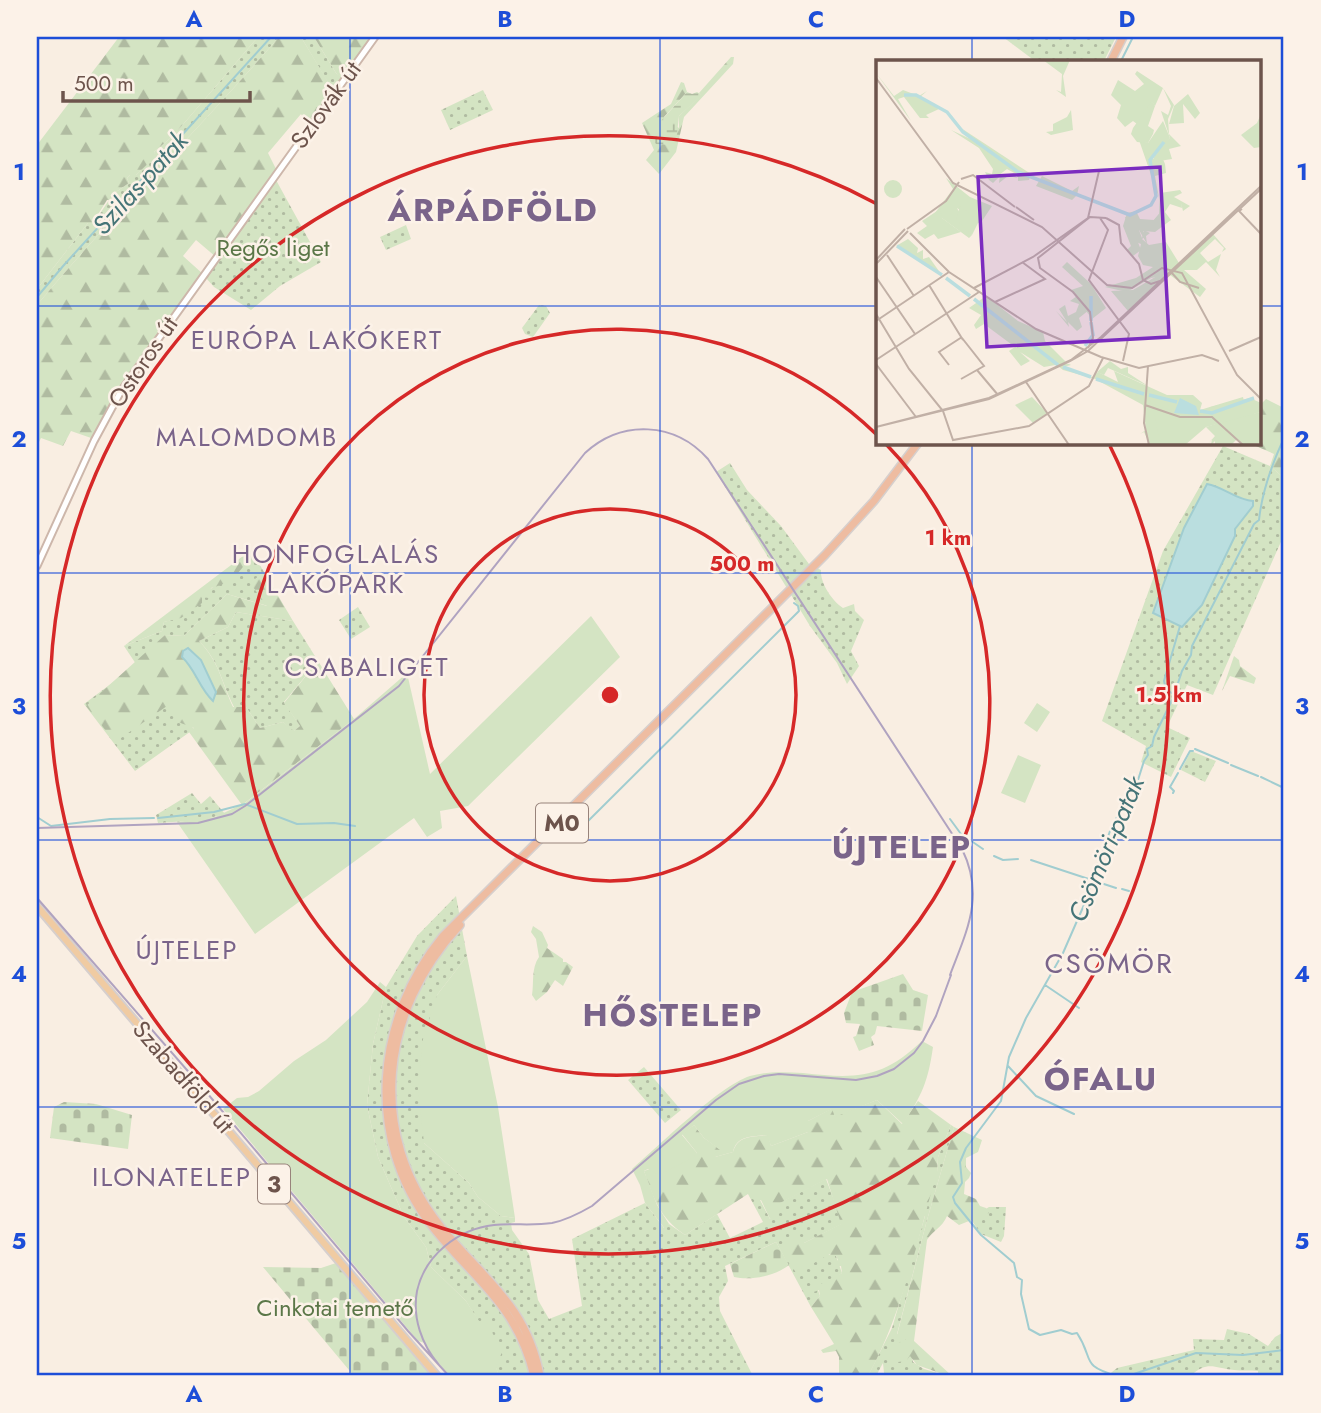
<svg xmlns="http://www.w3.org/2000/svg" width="1321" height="1413" font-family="Jost,sans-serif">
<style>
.grass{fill:url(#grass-dots);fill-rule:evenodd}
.forest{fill:url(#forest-firs);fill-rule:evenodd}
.wetland{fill:url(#wetland-marsh)}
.cemetery{fill:url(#cemetery-stones)}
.garden{fill:#d4e4c3}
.water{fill:#badedf;stroke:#a1cdd0;stroke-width:2}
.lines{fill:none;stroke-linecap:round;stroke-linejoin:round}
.stream{stroke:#a1cdd0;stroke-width:2}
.secondary-casing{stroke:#cdb7ab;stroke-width:9}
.primary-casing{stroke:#d6cfcd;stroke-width:10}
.trunk-casing{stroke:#d6cfcd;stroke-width:10}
.secondary{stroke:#fff;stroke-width:5}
.primary{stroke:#f0cba2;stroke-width:6}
.trunk{stroke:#eebca1;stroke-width:7}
.tram{stroke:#b0a3c0;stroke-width:2}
.grid{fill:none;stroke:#1d4ed8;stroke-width:2;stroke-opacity:0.55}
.ring{fill:none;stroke:#d62828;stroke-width:3.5}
.labels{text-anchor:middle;stroke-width:5;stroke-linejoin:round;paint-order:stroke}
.shield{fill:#fcf2e8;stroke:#98837b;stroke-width:2}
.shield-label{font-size:23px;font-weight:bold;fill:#6d544c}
.street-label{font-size:24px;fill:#6d544c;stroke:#fcf2e8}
.park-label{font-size:24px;fill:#5b7748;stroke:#fcf2e8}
.water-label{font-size:26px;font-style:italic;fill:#457477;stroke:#fcf2e8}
.neighbourhood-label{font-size:26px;letter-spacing:2px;fill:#7a648a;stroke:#fcf2e8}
.quarter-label{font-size:28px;letter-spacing:2px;fill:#7a648a;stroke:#fcf2e8}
.district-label{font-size:32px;font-weight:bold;letter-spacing:2px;fill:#7a648a;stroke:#fcf2e8}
.inset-river{fill:none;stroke:#badedf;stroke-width:3.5}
.inset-road{fill:none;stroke:#c1b0a6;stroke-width:2}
.view{fill:#7b2cbf;fill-opacity:0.15;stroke:#7b2cbf;stroke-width:3.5}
.inset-edge{fill:none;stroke:#6d544c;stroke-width:3.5}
.centre{fill:#d62828;stroke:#fcf2e8;stroke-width:3.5}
.ring-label{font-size:21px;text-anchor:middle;font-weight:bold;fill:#d62828;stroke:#fcf2e8;stroke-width:5;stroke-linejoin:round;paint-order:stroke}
.neatline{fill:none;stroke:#1d4ed8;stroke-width:2.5}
.grid-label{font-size:23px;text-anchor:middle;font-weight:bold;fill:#1d4ed8}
</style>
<defs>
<pattern id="grass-dots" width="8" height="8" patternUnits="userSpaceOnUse" patternTransform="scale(1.75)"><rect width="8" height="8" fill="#d4e4c3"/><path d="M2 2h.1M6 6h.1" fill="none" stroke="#b0bba1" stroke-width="1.8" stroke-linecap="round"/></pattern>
<pattern id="forest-firs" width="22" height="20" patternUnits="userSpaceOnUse" patternTransform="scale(1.75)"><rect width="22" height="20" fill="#d4e4c3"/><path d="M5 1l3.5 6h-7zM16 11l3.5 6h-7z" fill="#b0bba1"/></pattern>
<pattern id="wetland-marsh" width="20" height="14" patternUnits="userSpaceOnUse" patternTransform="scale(1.75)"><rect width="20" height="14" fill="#d4e4c3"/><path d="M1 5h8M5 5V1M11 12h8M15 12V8" fill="none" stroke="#b0bba1"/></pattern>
<pattern id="cemetery-stones" width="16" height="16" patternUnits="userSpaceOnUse" patternTransform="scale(1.75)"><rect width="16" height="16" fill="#d4e4c3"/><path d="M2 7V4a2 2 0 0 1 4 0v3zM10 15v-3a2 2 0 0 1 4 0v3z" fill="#b0bba1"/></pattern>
</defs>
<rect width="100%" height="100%" fill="#f9eee2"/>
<path class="grass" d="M258,37H279C200,128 114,213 37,305V289L88,223L97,218L113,194L129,183L127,178L130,175H136L155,156L154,152L174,135Z
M301,37H314L336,73L343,78L333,91Z
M1003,37H1116L1104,61H1035Z
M483,90L493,110L450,130L441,110Z
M276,180L321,262L280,286L251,310L214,287L206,278Z
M406,225L411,239L386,250L380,237Z
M539,305L546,306L550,313L533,337L525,334L522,328Z
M1223,446L1270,466L1284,478V535L1213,695L1187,685L1167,727L1190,738L1171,777L1141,762L1146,746L1102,721L1163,551ZM1207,484L1253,506L1235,529L1182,627L1153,613L1184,528Z
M730,463L747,490L781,526L809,564L821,570C820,583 832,601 843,608L854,604L855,611L864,620L851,651L859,666L847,684L837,663L810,626L716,472Z
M251,550L264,572L251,583L268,606L227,594L184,636L165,635L136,664L124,646L162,631L164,622L181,617L201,603L202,596C217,582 245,570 251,550Z
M358,607L370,627L351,639L339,620Z
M236,612L293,621L318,661L284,702L300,726L293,732L283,722L260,728L246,707H234C221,682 220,662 199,641L228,627Z
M136,665L194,729L135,771L84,704Z
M1191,751L1216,761L1205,782L1181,770Z
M192,793L201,804L210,796L225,814L202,820L158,823L156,815Z
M456,896L467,956L437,995L424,1143L469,1183L478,1197L501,1216L515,1218V1222L511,1223L512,1230L529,1254L538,1300L549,1319L582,1306L572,1239L645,1203L664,1228L669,1224L685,1235L717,1214L730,1238L763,1222L748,1194L760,1200L770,1219L779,1203L826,1179L839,1213L937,1172L938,1157L951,1125L954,1127L927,1220L897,1334L907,1338L913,1362L924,1369L948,1376H888L884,1373L883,1363L876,1376H868L892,1328L925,1216H839L842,1224L804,1243L781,1245L836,1256L842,1273L818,1290L820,1296L811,1307L776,1242L725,1266L728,1281L719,1297L720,1311L753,1376H499L479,1322L466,1301L431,1267L426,1247L404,1217L378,1157L367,1105L373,1044L386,987L417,936Z
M644,1067L681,1110L665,1123L628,1080Z
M989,1207H1006L1004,1236L1001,1242L981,1234L970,1218Z
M1227,1329L1249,1334L1268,1346L1275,1337L1284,1332V1376H1258V1371C1250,1370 1242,1371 1234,1370C1213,1368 1209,1360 1190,1376H1107L1117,1368L1194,1350L1193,1339L1224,1340Z"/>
<path class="forest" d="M119,37H258L174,135L154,152L156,156L136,175H130L127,178L129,183L113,194L111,200H107L92,224L88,223L37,289V145Z
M279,37H301L333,90L342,78L336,73L314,37H374L309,127L301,114L268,153L277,171L216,257L196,240L183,256L203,274L135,367L94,439L71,431L63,446L41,438L37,446V305C114,213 200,128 279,37Z
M731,57H734L733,64L684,117L676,152L659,174L646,160L654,150L642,123L671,104L681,82L684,83L687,92L664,117L679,128V116L701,95L699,93Z
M1266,399L1284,408V478L1270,466L1274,454L1249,443H1260V405Z
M251,550C246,569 230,584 211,588L209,598L202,597V603L181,618L164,622L162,631L124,646Z
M264,572L293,621L236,612L228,627L199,641C220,663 221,681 233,707H246L260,728L283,722L294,731L300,726L284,703L318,661L354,719L242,805L189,732L194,728L178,722L167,706L115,742L86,706L165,635L184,636L227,594L267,606L250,583ZM194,655L201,660L216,692L213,701C201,691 198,675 188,663L186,660Z
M1234,656L1239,660L1240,666L1256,678L1254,684L1230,676L1222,691Z
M533,926L542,932L548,945L547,948L563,959V962H566L573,967L563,986L555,980L547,992L536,1001L532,995C534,983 531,968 539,957L536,939L531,932Z
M877,1100L902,1124L918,1101L951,1125L938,1157L937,1172C917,1241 903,1312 868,1376H852L850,1373L839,1376V1357L836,1351L823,1353L821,1350L834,1344L811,1307L820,1296L819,1290L811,1293L809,1290L842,1273L841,1266L836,1267L834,1263L838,1260L836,1256L831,1257L830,1254L796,1273L780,1245L800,1236L804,1243L841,1224L827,1179L780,1203L781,1212L770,1219L761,1200L756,1202L748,1194L685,1235C659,1217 654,1199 644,1171L697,1153L682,1134L694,1125L704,1138L721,1150L715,1157L733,1152C738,1135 752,1137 768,1135L771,1146L808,1132V1121L833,1108L835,1116Z
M954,1127L982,1140L978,1152L966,1158V1167L971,1173L969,1178L965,1182L964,1194L976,1199L980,1206L986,1208L989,1213L959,1225L947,1216C942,1228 933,1230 927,1240L914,1341L952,1376H948L917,1365L910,1356L906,1361L898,1362L889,1356L891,1347L906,1339L897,1335L927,1220Z"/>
<path class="wetland" d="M687,92L692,94L697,92L702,95L679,116L676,142L671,145L656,144L653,139L660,122Z"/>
<path class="cemetery" d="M903,974L913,990L928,995L922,1031L877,1026L875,1034L871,1037L874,1045L859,1051L853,1037L856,1036L860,1024L846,1023L844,1013L852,992Z
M64,1102L96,1104L132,1115L128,1149L50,1138L54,1107Z
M776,1242L789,1265C775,1276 751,1281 734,1277L730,1264Z
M336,1263L431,1376H354L263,1267L321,1268Z"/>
<path class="garden" d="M591,616L620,657L468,806L440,811L442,828L427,837L414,818L255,934L177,822L215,817L245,803L354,719L407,673L430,774Z
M1037,703L1050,712L1037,732L1024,723Z
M1018,755L1041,765L1025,803L1001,793Z
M467,956L498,1107L515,1218L501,1216L478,1197L469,1183L424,1143L418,1088L423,1039L437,995Z
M380,982L386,987L373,1044L367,1105L378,1157L404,1217L426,1247L431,1267L466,1301L479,1321L488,1324L502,1352L496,1367L499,1376H450L434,1358L425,1343L418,1341L223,1109L237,1098L248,1097L259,1091L294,1061L326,1040L367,1002Z
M922,1041L933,1047C928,1082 922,1095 903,1124L877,1100L835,1117L832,1109L808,1121V1132L771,1146L767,1135C752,1137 737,1135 733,1152L715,1157L713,1154L720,1150L704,1138L694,1125L682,1135L697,1153L694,1157L659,1175L648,1169L644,1171L657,1205L669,1224L665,1229L645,1203L640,1185L632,1169C659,1146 719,1086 750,1076C767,1071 786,1072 803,1073C856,1079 882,1079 922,1041Z"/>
<path class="water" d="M1207,484C1224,487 1236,500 1253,501V506L1235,529V536L1202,605L1182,627L1153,613L1184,528Z
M188,648L201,660L216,692L213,701C199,688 196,670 182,657L183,651Z"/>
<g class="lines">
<path class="stream" d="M1121,61L1133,37
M37,297L64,265L271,37
M1173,694L1166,689L1164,681L1180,626
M1195,749L1228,763
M1231,765L1258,776
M1180,769L1190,751H1193
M1261,777L1284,788
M1173,793L1174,791L1170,787L1178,773
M37,817L51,826L110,819L154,818
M158,818L214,812L245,804L297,824L334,823L355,826
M950,819L961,834L983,849
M559,832L567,842L799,611L798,606L794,603
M994,856L1003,860L1018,859
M1031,860L1116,888
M1122,889L1129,891
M1045,985L1079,1008
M1008,1066L1036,1096L1074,1114
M1117,1376C1079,1365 1095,1360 1077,1333L1072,1334L1061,1330L1040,1335L1029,1329L1021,1294L1022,1280L1017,1277L1014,1263L981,1235L955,1203L953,1197L962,1183L960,1162L966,1148L1001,1101L1009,1057L1026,1018L1063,953L1084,905L1110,831L1127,797L1138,780L1144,761L1148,755L1147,749L1152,746L1154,737L1173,698L1182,671L1191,655L1192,646L1254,524L1259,520C1262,491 1272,464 1284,438
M1128,1376L1196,1353L1243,1355L1284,1350"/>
<defs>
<path id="secondary" d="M37,566L94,441L121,391L375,37"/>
<path id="primary" d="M37,906L437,1376"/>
<path id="trunk" d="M1111,61L1123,37
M460,925C380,1011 366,1133 441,1227C483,1279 527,1305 540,1376
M534,1376C517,1304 473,1279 431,1225C364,1138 375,1018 443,936L825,555L874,501L918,443"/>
</defs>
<use href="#secondary" class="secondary-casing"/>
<use href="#primary" class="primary-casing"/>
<use href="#trunk" class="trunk-casing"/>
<use href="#secondary" class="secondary"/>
<use href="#primary" class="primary"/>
<use href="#trunk" class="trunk"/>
<path class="tram" d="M37,828L198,823L232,814L245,806L399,686L585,453C622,419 675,422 708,459L962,849C985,896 967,930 950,975
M37,898L207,1093L408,1331L449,1376
M439,1365C422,1345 412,1318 417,1291C425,1255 458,1229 494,1225C513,1223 533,1226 552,1223C567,1220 580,1213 592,1206L716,1100L739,1084L764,1076L779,1074L856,1080L877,1076L894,1069L914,1053L923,1041L936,1016L951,975"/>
</g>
<path class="grid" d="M350,37V1376M660,37V1376M972,37V61M37,306H878M1260,306H1284M972,443V1376M37,573H1284M37,840H1284M37,1107H1284"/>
<g class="ring">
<circle cx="610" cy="695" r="186"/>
<path d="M885 443A373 373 0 1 1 876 434"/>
<path d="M1110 446A559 559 0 1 1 877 204"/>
</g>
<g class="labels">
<g class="shield">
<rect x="536" y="803.5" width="52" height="39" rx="5"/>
<rect x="258" y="1164.5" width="32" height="39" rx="5"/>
</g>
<g class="shield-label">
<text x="562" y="831">M0</text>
<text x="274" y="1192">3</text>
</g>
<g class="street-label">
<text transform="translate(326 105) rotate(-54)" y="8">Szlovák út</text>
<text transform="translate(143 362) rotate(-56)" y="8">Ostoros út</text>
<text transform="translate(183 1077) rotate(49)" y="8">Szabadföld út</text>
</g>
<g class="park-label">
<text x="273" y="256">Regős liget</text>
<text x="335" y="1316">Cinkotai temető</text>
</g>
<g class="water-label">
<text transform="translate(140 183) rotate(-48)" y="9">Szilas-patak</text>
<text transform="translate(1106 849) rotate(-67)" y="9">Csömöri-patak</text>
</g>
<g class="neighbourhood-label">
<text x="317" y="349">EURÓPA LAKÓKERT</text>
<text x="247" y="446">MALOMDOMB</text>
<text x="336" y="563">HONFOGLALÁS<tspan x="336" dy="30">LAKÓPARK</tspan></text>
<text x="367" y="676">CSABALIGET</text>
<text x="187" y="959">ÚJTELEP</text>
<text x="172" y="1186">ILONATELEP</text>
</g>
<g class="quarter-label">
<text x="1109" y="973">CSÖMÖR</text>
</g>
<g class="district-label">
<text x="493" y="221">ÁRPÁDFÖLD</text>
<text x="902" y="858">ÚJTELEP</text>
<text x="673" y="1026">HŐSTELEP</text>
<text x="1101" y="1090">ÓFALU</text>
</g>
</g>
<g transform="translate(876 60)">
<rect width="385" height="385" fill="#f9eee2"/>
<path d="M261,11L287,28L279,46L276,42L261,64L257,61L249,67L241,58L245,45L235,35L242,20L259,31L268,24L259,14ZM312,34L324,53L319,59L307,44L308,63L293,64L298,46ZM385,54V87L378,88L365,75L381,63ZM287,61L294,78L276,99L286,97L289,104L290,113L279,116L283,138L263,80L272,83ZM166,116L196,131L203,126L201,135L196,140L160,126ZM70,118L94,137L116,146L104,164L81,148L96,175L93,178L59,153L77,129ZM283,154L285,166L276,163L263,170L266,178L268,170L274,173L266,179L273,185L290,182L303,203L337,174L350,189L346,192L348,188L339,179L324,193L332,202L345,194L340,210L344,217L330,202L321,210H308L330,229L324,237L294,215L275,218L251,232L229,227L260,218L277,207L267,205L262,196L265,184L260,182L249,157L276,162ZM32,179L42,188L41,193L47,190V199L53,197L65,214L20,186ZM119,242L112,249L182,304H193L195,305L187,307L216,317L222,312L242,322L238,311L291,335H317L326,343L324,350L367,337L371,355L385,352V383L368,385L361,379L355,385H339V381L335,385L336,379L331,385L339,376L330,367L359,358L333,361L307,385H274L268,372L264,374L270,370L267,345L219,319L187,310L113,252L103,254ZM156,337L171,353L157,363L139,345Z" fill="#d4e4c3"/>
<path d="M167,0H194L187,16L190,37L180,30L185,32L186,14ZM0,13L18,36L27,30L43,36L51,31L44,37L63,49L50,55L53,58H44L28,37L22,39L35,61ZM287,28L298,45L292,59L293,74L305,86L293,89L296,99L277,102L280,89L294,78L285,51L292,55L295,46ZM276,41L279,46L272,66L278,70L277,74L272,83L261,82L255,74L257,68ZM195,50L197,70L175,75L170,72L177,71V64L191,57ZM85,68L155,114L153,120L142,121V115L131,109L123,115L135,114L142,118L132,116L123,123L124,116L117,123L113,120L109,112L116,114L117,109L103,88L75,70L99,81ZM8 129a9 9 0 1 1 18 0a9 9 0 1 1-18 0ZM304,130L306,133L298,137L314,146L307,151L305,143L306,148L294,144L289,152L295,160L279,172L267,171L270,176L271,184L263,170L258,172L265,190L257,196L251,190L255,186L247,166L251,153L260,151L264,159L278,160L283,154L284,133ZM84,146L103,161L96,175L80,160ZM64,149L66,158L85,172L62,179L58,174L49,179L41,173L51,166L46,161ZM110,236L142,261L167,272L169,281L191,303L168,307L144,292L154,301L145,306L133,291L139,287L108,264L100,269L98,265L105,255L93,248ZM201,236L212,249L216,246L218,255L213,250L203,258L206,267L201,271L192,262L193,267L180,251L191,262L183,249L189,245L192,256L200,252L203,244L194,241ZM249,335L273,336L275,343L297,351L294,353L322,356L323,351L331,354L334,347L374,338L385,343V352L330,367L309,385H284L277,345L270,361V342Z" fill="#d4e4c3"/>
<path d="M191,202L215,224L230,248L216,259L195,230L207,226L186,207ZM286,213L289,216L252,251L235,231L257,230ZM234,301L245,309L252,307V313L272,326L232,308L228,315L221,312Z" fill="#d4e4c3"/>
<path d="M304,338L320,346L323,355L298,353Z" fill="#badedf"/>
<path class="inset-river" d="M28,35H40L71,52L87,72L142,112L254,155L275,145L280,136L274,100L288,82M21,186L66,215M70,218L94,236M215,236V261M98,239L182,305M209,286L217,275L215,262M187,307L215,317M220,319L268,334M273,335L301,342M324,351L336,353L378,338"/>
<path class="inset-road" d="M0,18L77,123L166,167L231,225L256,228L286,208L306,213L361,315L385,339M85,119L97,115L139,147M140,147L158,160M366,149L363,151L385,174M224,158L232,170L213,220L253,274L247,301M230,158L243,165L245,183L263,204L267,220L275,224L284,221M31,169L70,141L83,122M34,173L73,212L160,269L225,297L263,308L326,295L343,301M11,195L38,236M0,200L29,169M1,203L32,171M295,212L304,222L323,228M0,217L39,274M53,225L87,280M98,228L157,197L212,158L223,111M119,242L169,219L146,202M0,254L33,309L67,351L77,380L153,366L213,326L227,298M0,261L73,212M212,288L217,278L214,252L197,232L164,208L162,198L214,157L230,158M353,291L385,277M0,300L103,232M0,304L40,357M73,305L63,292L86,277M272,306L268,363L273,385M101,310L122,335M85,319L108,306L86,278M150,322L193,385M269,345L304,357H336L367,385M0,367L113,339L194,301L212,291L385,129M0,367L113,338L195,300L225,277L385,126"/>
<path class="view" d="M284,107L293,277L111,287L102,117Z"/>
<rect width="385" height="385" class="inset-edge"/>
</g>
<circle cx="610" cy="695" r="10" class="centre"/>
<g class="ring-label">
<text x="948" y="545">1 km</text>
<text x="742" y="571">500 m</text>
<text x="1169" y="702">1.5 km</text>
</g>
<rect width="1321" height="1413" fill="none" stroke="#fcf2e8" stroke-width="77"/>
<path d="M63 91v10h187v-10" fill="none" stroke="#6d544c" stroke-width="3.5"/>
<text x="74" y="91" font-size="21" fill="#6d544c" stroke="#fcf2e8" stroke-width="5" paint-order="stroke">500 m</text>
<rect x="38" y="38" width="1244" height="1336" class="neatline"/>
<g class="grid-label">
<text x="194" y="27">A</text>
<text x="505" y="27">B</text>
<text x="816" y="27">C</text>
<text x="1127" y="27">D</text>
<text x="19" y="180">1</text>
<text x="1302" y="180">1</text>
<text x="19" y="447">2</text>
<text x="1302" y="447">2</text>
<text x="19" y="714">3</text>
<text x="1302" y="714">3</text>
<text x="19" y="982">4</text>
<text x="1302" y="982">4</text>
<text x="19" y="1249">5</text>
<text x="1302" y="1249">5</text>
<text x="194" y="1402">A</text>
<text x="505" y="1402">B</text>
<text x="816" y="1402">C</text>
<text x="1127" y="1402">D</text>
</g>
</svg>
